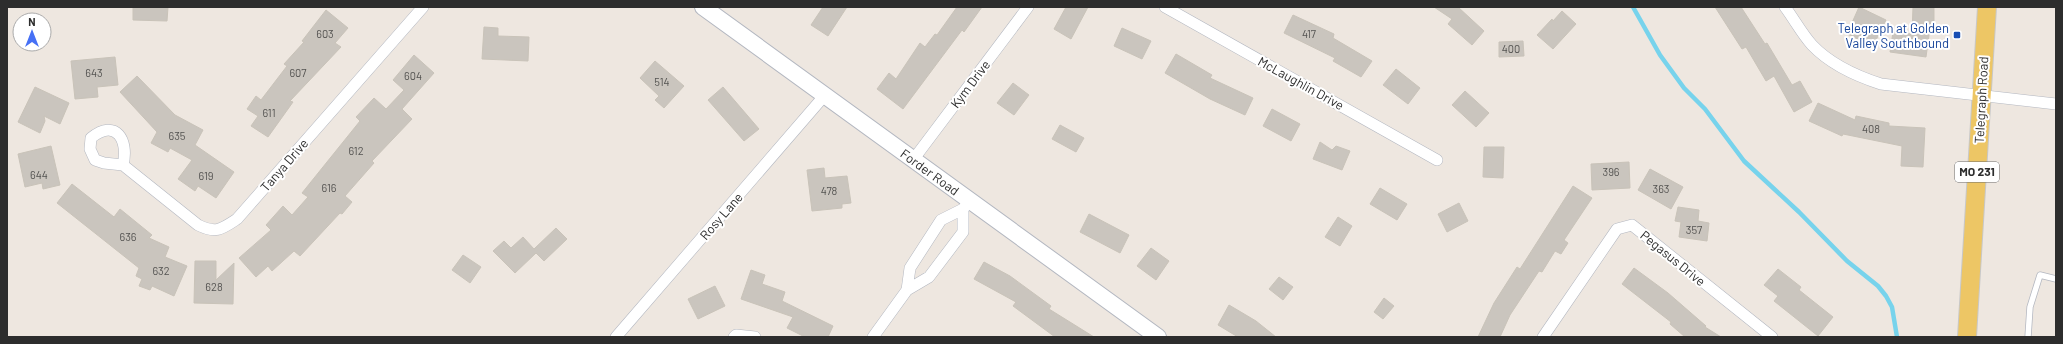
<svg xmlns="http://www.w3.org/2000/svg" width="2063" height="344" font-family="Barlow,sans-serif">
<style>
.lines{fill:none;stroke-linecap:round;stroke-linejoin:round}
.stream{stroke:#77d3ec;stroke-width:4.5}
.building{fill:#cac5be;stroke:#c9c3b9}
.service-casing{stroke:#b3b7c0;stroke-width:7}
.minor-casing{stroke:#b3b7c0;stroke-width:12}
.secondary-casing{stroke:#b3b7c0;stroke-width:18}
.primary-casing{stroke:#c8c8c8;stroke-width:20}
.service{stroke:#fff;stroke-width:5.5}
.minor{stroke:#fff;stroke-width:11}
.secondary{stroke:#fff;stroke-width:16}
.primary{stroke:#edc665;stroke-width:18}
.transit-dot{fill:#1a4fb4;stroke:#fff;stroke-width:1.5}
.labels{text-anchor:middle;stroke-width:4;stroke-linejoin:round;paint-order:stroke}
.number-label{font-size:11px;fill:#545351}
.shield{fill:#fff;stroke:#6c6c6c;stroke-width:1}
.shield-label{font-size:12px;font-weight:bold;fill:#2d2d2d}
.transit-label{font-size:13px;fill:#164399;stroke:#fff;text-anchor:end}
.street-label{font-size:13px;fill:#2d2d2d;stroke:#fff}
</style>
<rect width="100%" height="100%" fill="#eee7e0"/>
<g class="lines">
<path class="stream" d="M1633,7L1660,55L1684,88L1705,109L1744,161L1799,212L1847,261L1878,286L1886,296L1892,307L1897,337"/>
</g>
<path class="building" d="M133,7H168L167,21L133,20Z
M823,7H847L828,36L811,25Z
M957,7H982L964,32L962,30L903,109L877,89L889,73L896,79L920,43L925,47L935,34L937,35Z
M1066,7H1088L1071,39L1054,29Z
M1434,7H1458L1484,31L1472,45L1448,24L1452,19Z
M1715,7H1741L1765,44L1767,43L1792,85L1800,81L1812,102L1794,112L1774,76L1766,81L1746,47L1742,49Z
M1859,7L1886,20L1873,46L1847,34Z
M1913,7H1934V21H1931L1926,57L1890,52L1893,32L1912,34Z
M326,10L348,28L335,43L341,47L290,101L293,102L268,137L251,126L258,116L247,109L256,96L261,100L287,66L284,64L304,42L302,41Z
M1562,11L1576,24L1553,49L1537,35L1552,19L1553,21Z
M1293,15L1334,34L1333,38L1372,61L1361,77L1333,61L1335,58L1284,33Z
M484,27L498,28V36L529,37L528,61L482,59Z
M1122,28L1151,41L1142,59L1114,46Z
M1523,41L1524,56L1499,57V42Z
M1176,54L1212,75L1210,78L1253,98L1245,115L1210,99L1165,73Z
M414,55L434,73L402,109L412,119L372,161L374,163L345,196L352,202L342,214L340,213L300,256L294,251L272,271L268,266L256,277L239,258L271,230L266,225L283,206L292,215L308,197L302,193L360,121L356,117L374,98L386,109L404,90L393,80Z
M115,57L118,85L97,87L98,97L75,99L71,61Z
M655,61L684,86L664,108L655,100L659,96L640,78Z
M1396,69L1420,88L1408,104L1383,85Z
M137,76L175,115L203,130L195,145L234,172L216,198L198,186L195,191L178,179L192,160L170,148L168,152L151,143L157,132L120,92Z
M1013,83L1029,95L1014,115L997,103Z
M35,87L69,103L60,124L44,116L45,121L40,133L18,122Z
M723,87L759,129L744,141L708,100Z
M1465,91L1489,113L1476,127L1452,105Z
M1818,103L1855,120L1856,116L1889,123V126L1925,128L1923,167L1901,166L1902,146L1843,134L1842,136L1809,121Z
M1272,109L1300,124L1291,141L1263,126Z
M1060,125L1084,138L1076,152L1052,139Z
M1320,142L1332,150L1336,146L1350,151L1342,170L1313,159Z
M51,146L60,185L43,189L42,183L25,187L18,154Z
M1484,147H1504L1503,178L1483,177Z
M1629,162L1630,188L1592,190L1591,164Z
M824,168L825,178L847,176L851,203L842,204V208L812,211L807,170Z
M1650,169L1683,187L1671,209L1638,190Z
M72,184L114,217L120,209L152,235L149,238L169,247L165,257L187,266L174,296L152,286L150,290L139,286L142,279L136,276L139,268L57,203Z
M1573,186L1592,198L1564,240L1568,243L1561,254L1555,251L1542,272L1539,271L1510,315L1500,337H1478L1494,303L1517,267L1520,269Z
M1380,188L1407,204L1397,220L1370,204Z
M1459,203L1468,221L1447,232L1438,214Z
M1678,207L1699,210L1698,221L1709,223L1707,241L1679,237L1681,222L1675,221Z
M1089,214L1129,235L1120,253L1080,232Z
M1338,217L1352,226L1340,246L1325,237Z
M556,228L567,239L544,261L536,253L515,273L493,251L504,241L511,248L523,237L534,249Z
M1151,248L1169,261L1156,280L1137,266Z
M463,255L481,267L470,283L452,270Z
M195,261H216V280L234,263L233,304L194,303Z
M984,262L1010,276L1051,306L1049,309L1094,337H1055L1013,306L1016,302L974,279Z
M1634,268L1668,293L1706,326L1705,327L1721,337H1685L1670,324L1671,322L1622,284Z
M1778,269L1801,287L1799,290L1833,317L1818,336L1774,301L1778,296L1764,285Z
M751,270L765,275L762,284L785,292L782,301L833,326L828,337H805L787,328L793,317L741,299Z
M1279,277L1293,287L1283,300L1269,289Z
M715,286L725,306L698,319L688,299Z
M1384,298L1394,306L1383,319L1374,312Z
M1229,305L1256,321L1276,337H1238L1218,325Z"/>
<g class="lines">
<defs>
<path id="service" d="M2028,337L2030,307L2040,275L2056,279"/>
<path id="minor" d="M1165,7L1437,160
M1785,7C1794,19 1802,34 1812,45C1831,65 1856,76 1881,84L2056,104
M913,160L1028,7
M123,165C129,140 116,118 91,138L90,149L95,160L104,163L123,165L198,225C216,234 222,229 237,219L423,7
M907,290L910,268L941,220L963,209
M616,337L825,95
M734,337L736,335L755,337
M873,337L907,290L929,277L963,232V209L970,200
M1543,337L1617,229L1632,225L1772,337"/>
<path id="secondary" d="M703,7L1158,337"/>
<path id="primary" d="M1967,337L1987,7"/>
</defs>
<use href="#service" class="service-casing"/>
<use href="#minor" class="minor-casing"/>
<use href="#secondary" class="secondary-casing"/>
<use href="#primary" class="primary-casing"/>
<use href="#service" class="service"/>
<use href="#minor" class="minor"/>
<use href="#secondary" class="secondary"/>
<use href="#primary" class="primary"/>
</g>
<rect class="transit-dot" x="1953" y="31" width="8" height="8" rx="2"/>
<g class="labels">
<g class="number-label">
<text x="325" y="38">603</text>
<text x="1309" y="38">417</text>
<text x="1511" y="53">400</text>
<text x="94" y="77">643</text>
<text x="298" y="77">607</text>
<text x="413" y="80">604</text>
<text x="662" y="86">514</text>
<text x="269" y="117">611</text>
<text x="1871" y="133">408</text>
<text x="177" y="140">635</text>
<text x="356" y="155">612</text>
<text x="1611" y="176">396</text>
<text x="39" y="179">644</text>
<text x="206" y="180">619</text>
<text x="329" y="192">616</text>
<text x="1661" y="193">363</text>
<text x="829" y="195">478</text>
<text x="1694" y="234">357</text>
<text x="128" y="241">636</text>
<text x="161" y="275">632</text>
<text x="214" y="291">628</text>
</g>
<rect class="shield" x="1955" y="162" width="44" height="20" rx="3"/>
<g class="shield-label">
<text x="1977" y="176">MO 231</text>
</g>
<g class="transit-label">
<text x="1949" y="33">Telegraph at Golden<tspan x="1949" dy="15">Valley Southbound</tspan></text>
</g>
<g class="street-label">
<text transform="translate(1301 83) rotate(29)" y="5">McLaughlin Drive</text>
<text transform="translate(970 84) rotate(-53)" y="5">Kym Drive</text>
<text transform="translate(1981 100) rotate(-87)" y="5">Telegraph Road</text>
<text transform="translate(284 165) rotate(-49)" y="5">Tanya Drive</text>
<text transform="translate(930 172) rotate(36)" y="5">Forder Road</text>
<text transform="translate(721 216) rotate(-49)" y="5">Rosy Lane</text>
<text transform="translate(1673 258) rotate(39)" y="5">Pegasus Drive</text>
</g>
</g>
<rect width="2063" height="344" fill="none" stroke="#2d2d2d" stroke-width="16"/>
<g transform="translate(32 32)"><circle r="19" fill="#ffffff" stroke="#ababab"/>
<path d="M0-3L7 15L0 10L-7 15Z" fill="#4670f5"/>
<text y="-6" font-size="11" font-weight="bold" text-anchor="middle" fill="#2d2d2d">N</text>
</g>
</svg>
